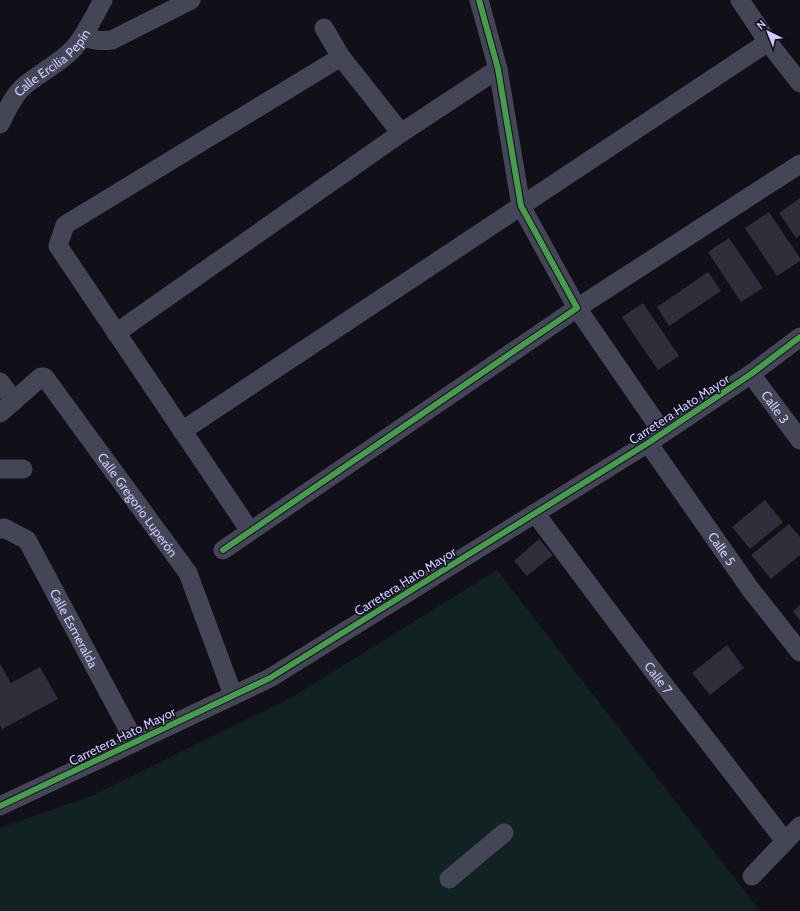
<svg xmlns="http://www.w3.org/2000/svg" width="800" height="911" font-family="Cabin,sans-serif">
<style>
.green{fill:#102222}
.building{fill:#2f2e3a}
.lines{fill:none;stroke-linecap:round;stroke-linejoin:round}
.minor{stroke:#454558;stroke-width:19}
.cycleway-casing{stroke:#0e0c1b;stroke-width:8}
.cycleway{stroke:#469c4c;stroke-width:6}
.labels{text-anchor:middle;stroke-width:3;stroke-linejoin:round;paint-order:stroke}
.street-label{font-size:13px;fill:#cecbfb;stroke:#0e0c1b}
</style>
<rect width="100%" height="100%" fill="#111018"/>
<path class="green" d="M497,570L760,911H0V828L94,795L294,696Z"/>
<path class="building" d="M800,198V235L796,238L779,213Z
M769,212L800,258V261L777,276L745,228Z
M729,238L763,288L741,302L708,252Z
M708,272L721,291L669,326L657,307Z
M643,303L679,356L658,370L622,317Z
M765,500L783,522L750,549L732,527Z
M789,524L800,537V555L771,579L751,555Z
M539,539L553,555L527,576L514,561Z
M800,605V621L793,611Z
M727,645L744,668L710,695L692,673Z
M0,664L11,683L40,667L58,699L2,729L0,725Z"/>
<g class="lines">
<g class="minor">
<path d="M740,0L768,42L800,83"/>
<path d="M324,28L341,57L401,133"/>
<path d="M83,36C93,41 101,41 112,40L191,0"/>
<path id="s1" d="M0,124C7,111 12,97 23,87C39,73 59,64 74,48C86,34 94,16 103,0"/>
<path d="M116,333L401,133L498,69"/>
<path id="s2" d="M751,374L800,440"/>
<path d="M0,382L14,401"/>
<path id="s3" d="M0,413L41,377H44L46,379L188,573L233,695"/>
<path d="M182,431L768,42"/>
<path d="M663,433L577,308L800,164"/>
<path id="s4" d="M648,443L751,590L800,652"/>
<path d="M0,469H23"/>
<path id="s5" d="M535,513L648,664L785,841"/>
<path id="s6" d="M0,529L4,528L27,540L135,742"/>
<path d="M250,531L58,246L65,225L341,57"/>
<path d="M223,550L577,308L521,206L498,69L479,0"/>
<path d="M0,806L270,678L648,443L751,374L800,337"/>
<path d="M752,876L800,826"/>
<path d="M449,879L504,833"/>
</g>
<defs>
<path id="cycleway" d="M223,550L577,308L521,206L498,69L479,0
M0,806L270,678L648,443L751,374L800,337"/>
</defs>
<use href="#cycleway" class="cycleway-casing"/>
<use href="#cycleway" class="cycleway"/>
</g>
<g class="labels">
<g class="street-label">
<text dy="5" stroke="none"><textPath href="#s1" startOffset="82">Calle Ercilia Pepín</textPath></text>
<text dy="5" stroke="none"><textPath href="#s2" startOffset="41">Calle 3</textPath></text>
<text transform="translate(679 409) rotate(-33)" y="5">Carretera Hato Mayor</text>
<text dy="5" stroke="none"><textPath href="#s3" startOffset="216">Calle Gregorio Luperón</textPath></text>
<text dy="5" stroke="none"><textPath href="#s4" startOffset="129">Calle 5</textPath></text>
<text transform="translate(405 581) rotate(-32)" y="5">Carretera Hato Mayor</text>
<text dy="5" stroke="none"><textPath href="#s6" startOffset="130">Calle Esmeralda</textPath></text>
<text dy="5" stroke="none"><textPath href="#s5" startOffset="206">Calle 7</textPath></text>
<text transform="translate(122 736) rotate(-26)" y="5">Carretera Hato Mayor</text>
</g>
</g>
<g transform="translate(768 32) rotate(317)" stroke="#0e0c1b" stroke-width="3" paint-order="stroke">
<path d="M0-3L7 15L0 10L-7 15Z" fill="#cecbfb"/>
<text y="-6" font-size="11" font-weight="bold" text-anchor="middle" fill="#cecbfb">N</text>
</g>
</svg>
